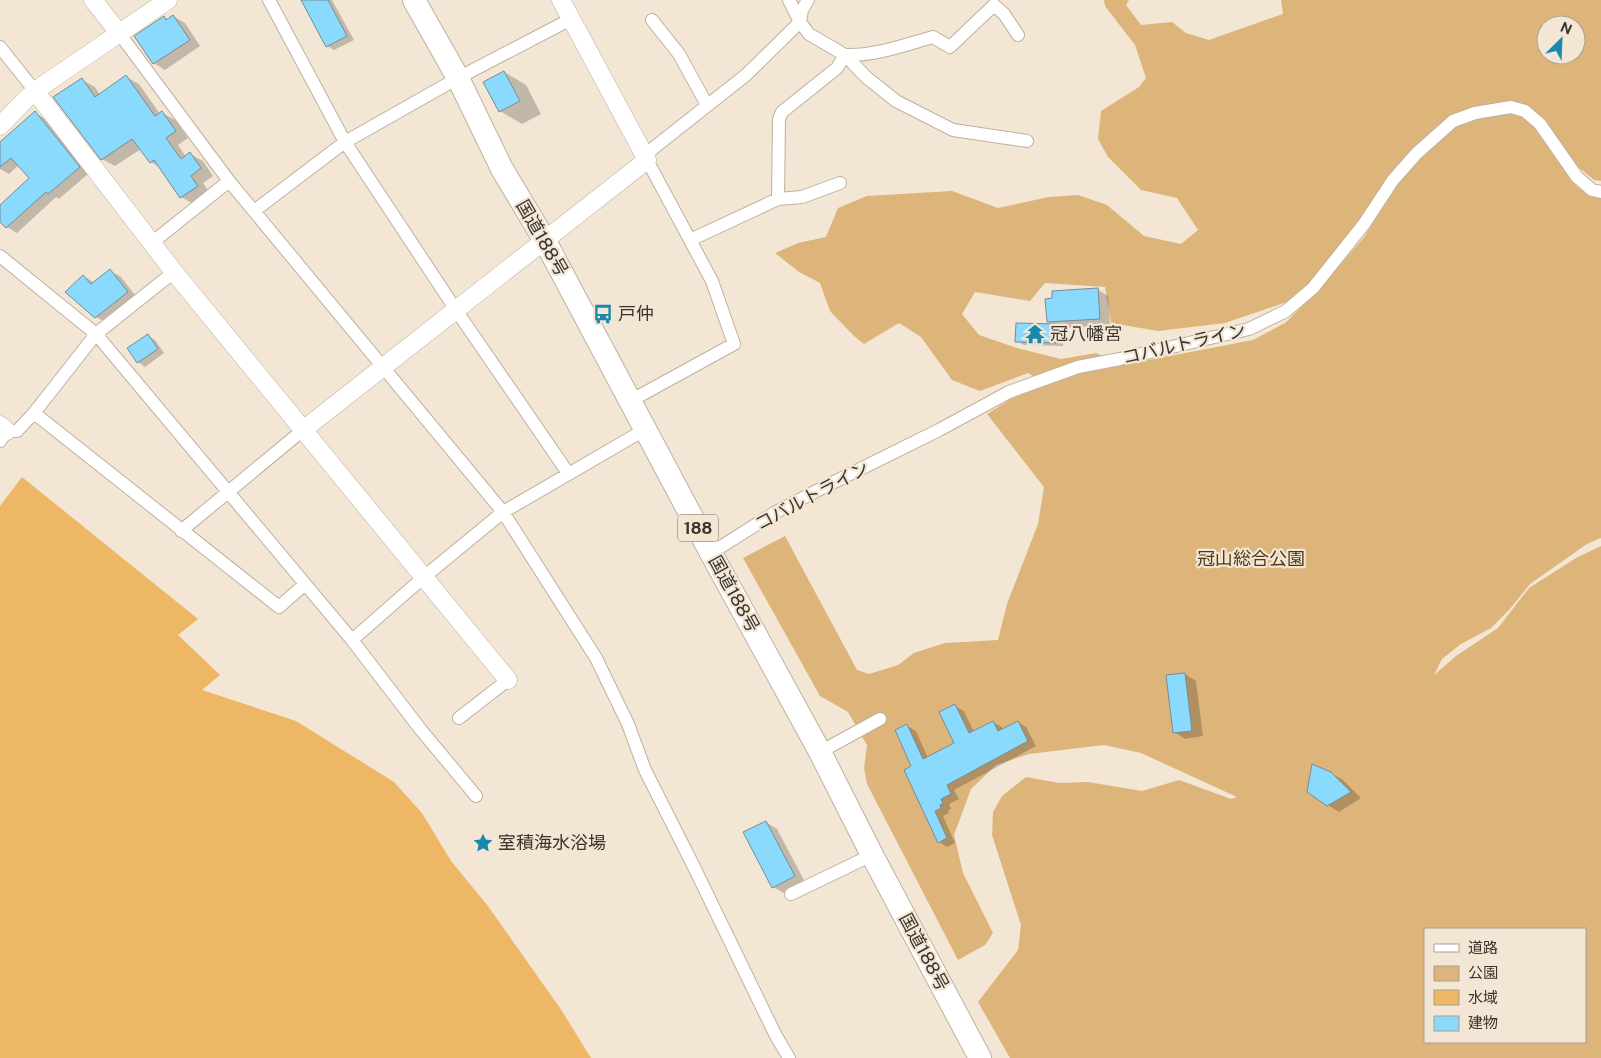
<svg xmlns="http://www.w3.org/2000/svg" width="1601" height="1058" font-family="'Public Sans','Noto Sans JP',sans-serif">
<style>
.green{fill:#ddb57a;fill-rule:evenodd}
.water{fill:#edb766}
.shadow{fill:#0003}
.building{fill:#8adafe;stroke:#778b95}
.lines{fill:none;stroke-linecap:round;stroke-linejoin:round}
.street-casing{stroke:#bdb1a0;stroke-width:14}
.secondary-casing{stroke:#bdb1a0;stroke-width:19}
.highway-casing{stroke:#bdb1a0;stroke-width:24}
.street{stroke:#fff;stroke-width:12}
.secondary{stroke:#fff;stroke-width:18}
.highway{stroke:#fff;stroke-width:22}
.labels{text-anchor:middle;stroke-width:4.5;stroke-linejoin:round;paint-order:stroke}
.shield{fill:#f3e6d4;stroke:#71695f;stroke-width:1}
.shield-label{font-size:16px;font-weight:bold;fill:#39342d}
.street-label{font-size:18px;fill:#39342d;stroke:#f3e6d4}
.poi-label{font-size:18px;fill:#39342d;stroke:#f3e6d4;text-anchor:start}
.park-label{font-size:18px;fill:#4e3815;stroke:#f3e6d4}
</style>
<rect width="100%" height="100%" fill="#f3e6d4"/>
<path class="green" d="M1104,0H1129L1126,5L1141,25L1172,22L1186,33L1209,40L1283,14L1281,0H1601V181L1594,180L1572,162L1565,171C1575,188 1581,192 1601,196V538L1587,544L1530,584L1509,610L1491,628L1461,644L1442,659L1434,675L1456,656L1498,628L1529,588L1576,558L1601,546V1058H1010L978,1002L1018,950L1021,925L992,835L993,812L1002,796L1026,777L1059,783L1088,782L1142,791L1179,780L1231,799L1237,797L1141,753L1104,745L1029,754L996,765L971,789L954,835L963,873L993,933L985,945L958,960L867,784L864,768L867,745L848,712L820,696L743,558L785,536L857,670L869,674L898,665L914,653L945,643L998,640L1007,604L1038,524L1044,487L987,414L1011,399L1048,385L1028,373L980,391L952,380L921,337L899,323L864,344L854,336L830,311L820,283L799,272L775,253L798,243L826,237L838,208L867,196L952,191L998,208L1049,197L1078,195L1107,205L1144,236L1181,244L1198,230L1177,198L1141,190L1108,157L1098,139L1101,111L1139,87L1146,78L1135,45L1105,6ZM1546,25H1576V55H1546ZM1398,183L1364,237L1316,293L1285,323L1253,340L1122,365L1096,353L1061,359L1017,348L979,335L962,314L975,292L1030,301L1045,283L1105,287L1111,323L1158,331L1225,323L1296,299ZM1425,929H1585V1042H1425Z"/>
<path class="water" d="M22,477L198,619L178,635L220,675L202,690L296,721L394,782L422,813L451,861L488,906L562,1011L591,1058H0V506Z"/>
<path class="shadow" d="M302,0H332L354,40L334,50L327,46Z
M164,17L168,20L174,17L185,23L200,46L165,70L154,63Z
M504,72L526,85L541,114L522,124L500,111Z
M126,77L139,84L160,114L162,113L175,120L188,138L178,145L186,157L190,154L203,161L213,176L203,183L210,193L194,204L181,197L161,168L151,162L141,149L115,166L102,159L82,80L95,87L100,95Z
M35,113L45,119L89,173L59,199L56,197L17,233L7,227L0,220V207L31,179L19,165L9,174L0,169V143Z
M110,271L121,277L138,299L107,323L96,317L83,276L95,283Z
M1097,289L1108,296L1110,325L1063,328V346L1024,345L1017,341L1054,325L1048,322Z
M148,336L155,340L164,353L145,367L138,362L128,349Z
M1185,674L1196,681L1203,736L1185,739L1174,732Z
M955,706L964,711L974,732L993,722L1002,727L1003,730L1018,722L1026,727L1036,746L954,790L959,799L949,804L951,809L948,810L949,813L943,816L955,843L947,847L939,842L913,767L907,726L916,731L928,758L956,744Z
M1330,773L1342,779L1361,798L1339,812L1328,805Z
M766,822L777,829L805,882L784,893L773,887Z"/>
<path class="building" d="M301,0H328L347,36L326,47Z
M173,15L190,40L153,64L134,36L164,16L166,20Z
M504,71L520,101L499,112L483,82Z
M126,75L155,116L162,111L176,131L166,138L181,159L190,152L201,168L191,176L198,186L180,198L154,160L150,163L132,139L101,160L53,97L82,78L95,97Z
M35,111L80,167L48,194L46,192L6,228L0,222V205L29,178L11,158L0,167V142Z
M110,269L128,292L95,318L65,292L83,275L91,284Z
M1098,288L1100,319L1047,322L1045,299L1052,298V291Z
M1016,323L1056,324V343L1015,342Z
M148,334L158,349L137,363L127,348Z
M1185,673L1192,731L1173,733L1166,675Z
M955,704L969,733L993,721L998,731L1018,721L1028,741L947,785L951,794L941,799L943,804L940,805L941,808L935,811L947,838L938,843L904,770L911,766L895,730L907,724L923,759L954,743L939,712Z
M1312,764L1331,772L1351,792L1327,806L1307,792Z
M766,821L795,876L772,888L743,832Z"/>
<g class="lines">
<defs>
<path id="street" d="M269,0L345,142L456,310L568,473
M789,0L800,22L809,34L845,55L866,77L896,101L953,130L1027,141
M652,20L679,54L707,105
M119,33L229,181L503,512L596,658L628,724L645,770L693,865L775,1034L789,1058
M0,47L35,91
M778,199L779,119L782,112L837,68L845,55C875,56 904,45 933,37L950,47L994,5L1004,14L1018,35
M254,211L345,142L458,78L571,19
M690,240L778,199L802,197L840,183
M153,242L229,181
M0,256L96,334L352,640L421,730L476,796
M630,401L734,344L712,281L647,160L651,150L746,75L800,22L802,10L808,0
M34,413L279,607L305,584
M0,441L7,431H17L34,413L96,334L174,272
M181,531L303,430
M711,553L776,512L826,486L939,430L1009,392L1078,367L1120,359L1249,329L1286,311L1313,288L1364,224L1393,180L1417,153L1453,121L1475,113L1511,107L1525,111L1540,124L1577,177L1592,190L1601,192
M352,640L424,577L503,512L646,429
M459,718L508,680
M820,752L880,719
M791,894L872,855"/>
<path id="secondary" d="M93,0L119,33
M35,91L174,272L508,680
M0,126L26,99L42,86L168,0
M0,425L7,431
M303,430L647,160L561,0"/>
<path id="highway" d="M414,0L458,78L502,169L545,241L711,553L820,752L872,855L980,1058"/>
</defs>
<use href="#street" class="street-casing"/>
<use href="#secondary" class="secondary-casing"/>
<use href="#highway" class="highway-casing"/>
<use href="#street" class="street"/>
<use href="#secondary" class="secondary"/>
<use href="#highway" class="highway"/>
</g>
<defs>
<symbol id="bus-bare" viewBox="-9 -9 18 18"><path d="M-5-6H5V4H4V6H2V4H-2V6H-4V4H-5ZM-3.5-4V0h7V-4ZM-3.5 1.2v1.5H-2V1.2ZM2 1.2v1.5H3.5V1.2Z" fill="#1a87ae" stroke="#f3e6d4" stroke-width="2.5" paint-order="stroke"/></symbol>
<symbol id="temple-bare" viewBox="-9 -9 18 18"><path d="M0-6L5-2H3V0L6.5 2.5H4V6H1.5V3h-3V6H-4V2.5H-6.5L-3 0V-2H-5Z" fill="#1a87ae" stroke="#f3e6d4" stroke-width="2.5" paint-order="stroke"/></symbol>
<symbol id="sight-bare" viewBox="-9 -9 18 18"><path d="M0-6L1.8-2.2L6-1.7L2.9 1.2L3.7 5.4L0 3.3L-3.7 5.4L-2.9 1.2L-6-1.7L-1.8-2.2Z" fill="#1a87ae" stroke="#f3e6d4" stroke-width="2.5" paint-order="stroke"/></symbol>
</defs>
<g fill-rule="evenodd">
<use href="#bus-bare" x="589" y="300" width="28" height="28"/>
<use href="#temple-bare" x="1021" y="320" width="28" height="28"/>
<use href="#sight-bare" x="469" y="829" width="28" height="28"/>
</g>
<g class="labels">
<rect class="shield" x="678" y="514.5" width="40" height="27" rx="4"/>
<g class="shield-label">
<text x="698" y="534">188</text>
</g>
<g class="street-label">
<text transform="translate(542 238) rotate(60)" y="6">国道188号</text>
<text transform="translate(1184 344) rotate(-13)" y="6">コバルトライン</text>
<text transform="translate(812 496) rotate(-28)" y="6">コバルトライン</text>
<text transform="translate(734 594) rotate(61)" y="6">国道188号</text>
<text transform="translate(924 952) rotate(62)" y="6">国道188号</text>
</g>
<g class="poi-label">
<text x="618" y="320">戸仲</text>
<text x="1050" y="340">冠八幡宮</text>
<text x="498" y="849">室積海水浴場</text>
</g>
<g class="park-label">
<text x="1251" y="565">冠山総合公園</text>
</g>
</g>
<rect x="1424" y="928" width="162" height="115" fill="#f3e6d4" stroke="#a99f91"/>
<rect x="1434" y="944" width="25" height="8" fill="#ffffff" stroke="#a99f91"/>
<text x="1468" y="953" font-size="15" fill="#39342d">道路</text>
<rect x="1434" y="966" width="25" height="15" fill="#ddb57a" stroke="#a99f91"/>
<text x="1468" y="978" font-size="15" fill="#39342d">公園</text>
<rect x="1434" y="990" width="25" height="15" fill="#edb766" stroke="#a99f91"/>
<text x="1468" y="1003" font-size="15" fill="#39342d">水域</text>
<rect x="1434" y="1016" width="25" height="15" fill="#8adafe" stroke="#a99f91"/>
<text x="1468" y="1028" font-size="15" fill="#39342d">建物</text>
<g transform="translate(1561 40) rotate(24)"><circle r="24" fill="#f3e6d4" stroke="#a99f91"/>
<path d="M0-4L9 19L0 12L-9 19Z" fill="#1a87ae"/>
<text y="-8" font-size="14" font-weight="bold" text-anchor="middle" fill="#39342d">N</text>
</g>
</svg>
